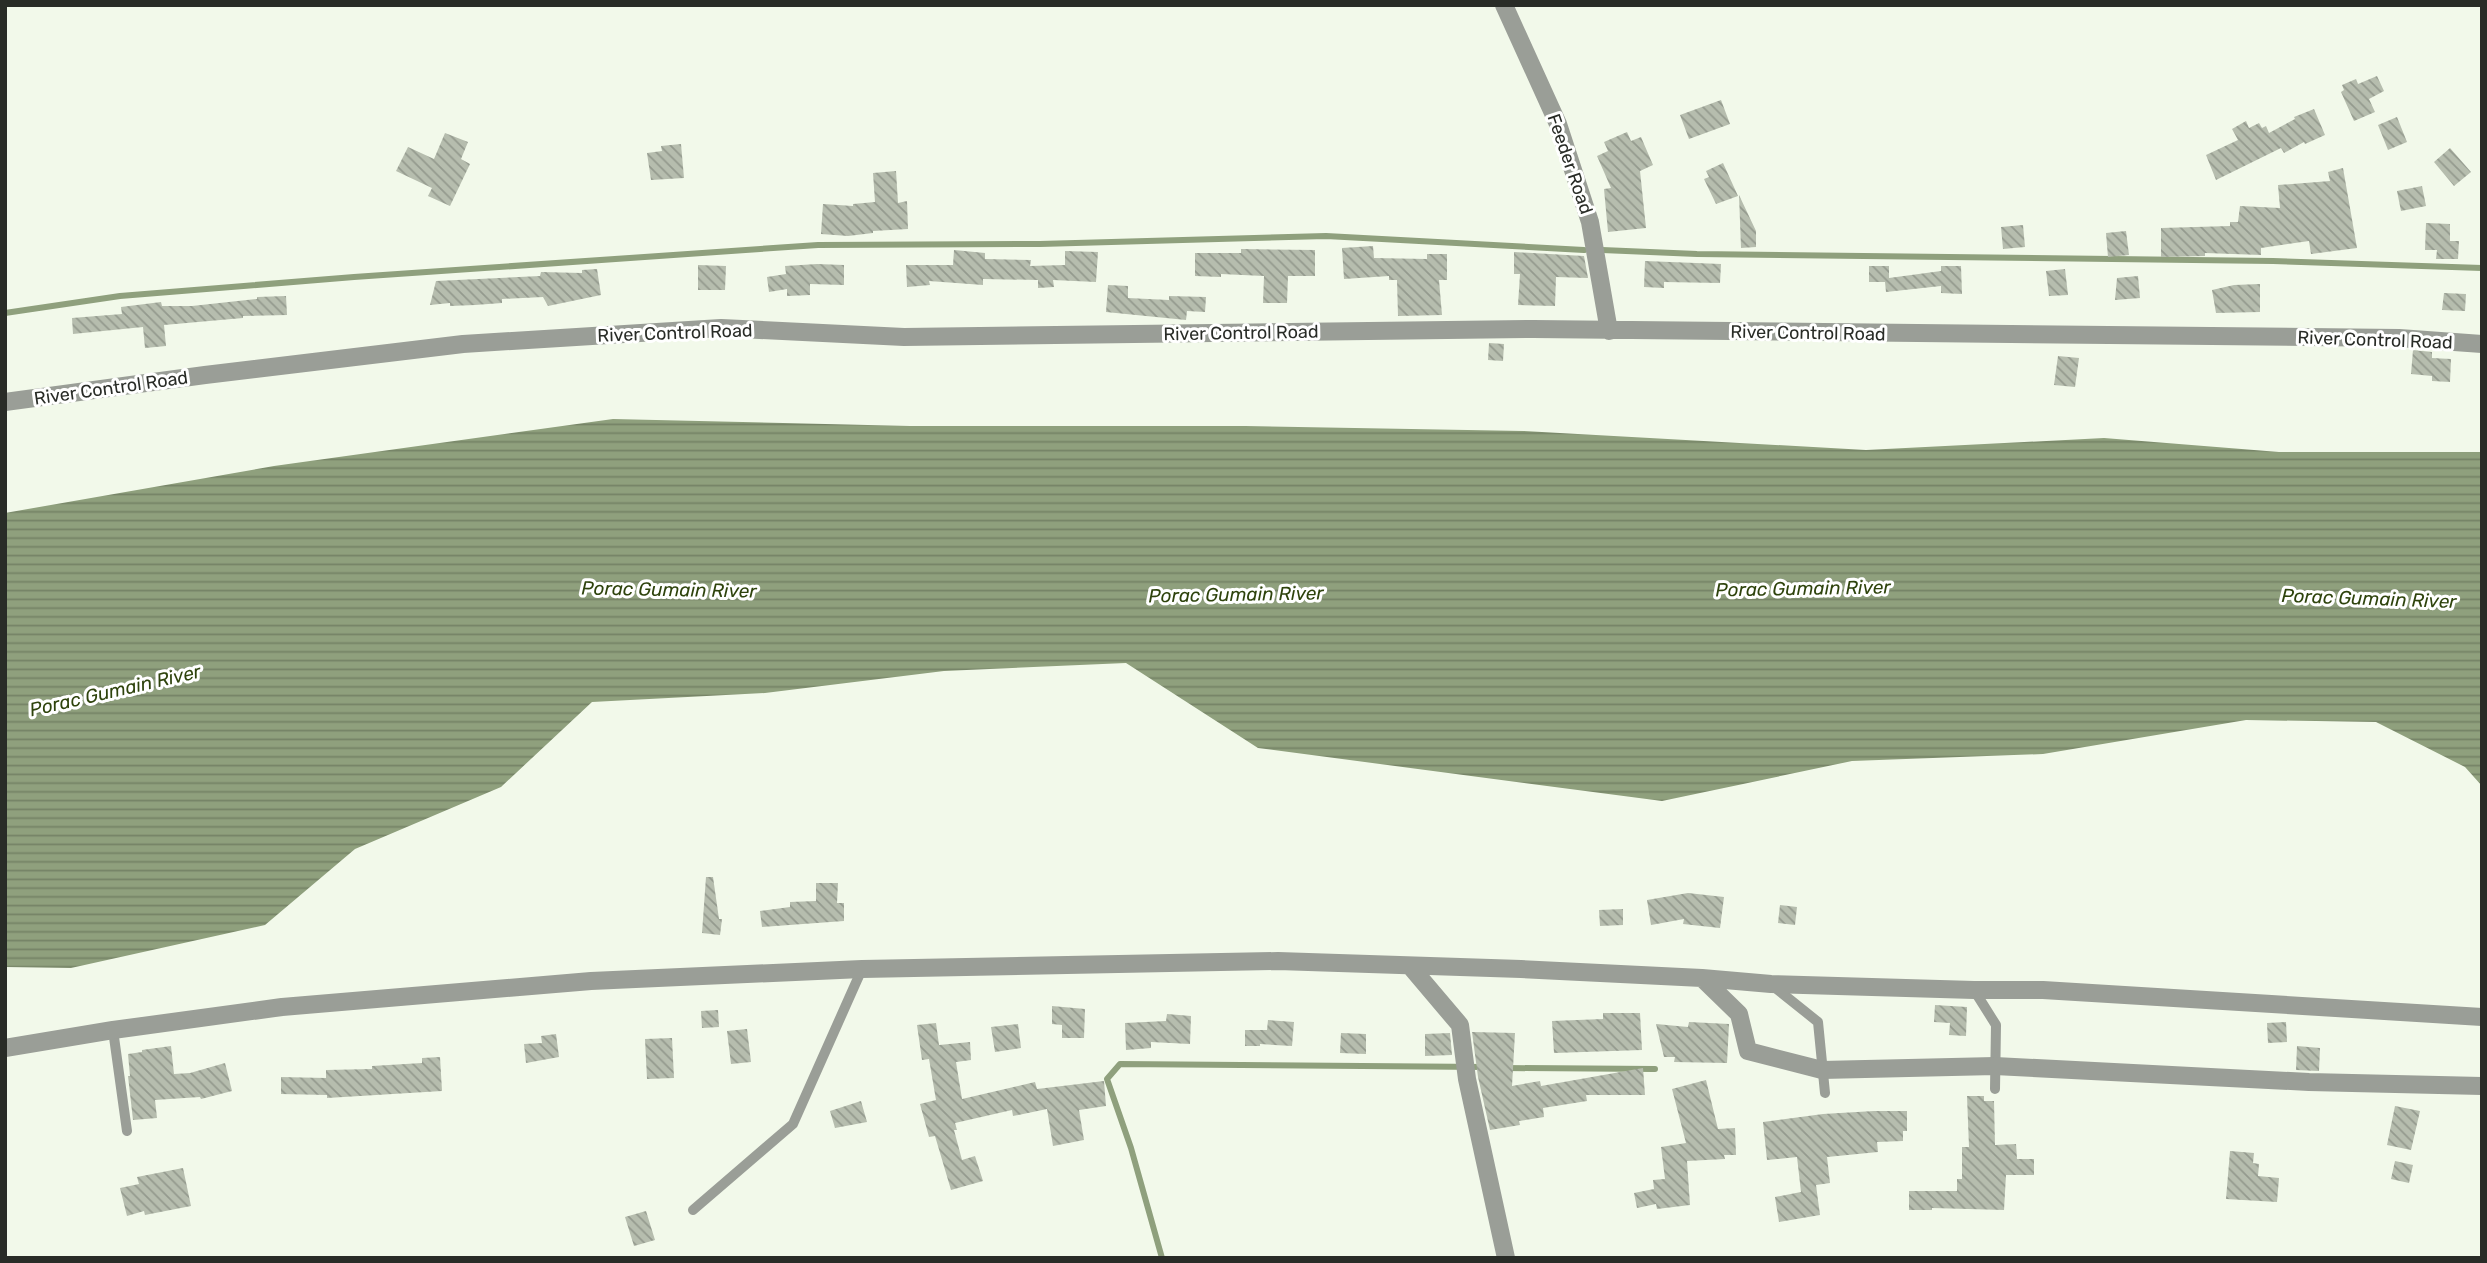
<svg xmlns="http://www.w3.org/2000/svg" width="2487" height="1263" font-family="Rubik,sans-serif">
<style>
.water{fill:url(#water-rules)}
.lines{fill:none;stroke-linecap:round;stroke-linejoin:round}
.stream{stroke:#8fa07d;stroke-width:6}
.building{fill:url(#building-back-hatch)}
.service{stroke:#9a9e97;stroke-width:10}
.minor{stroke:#9a9e97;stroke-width:18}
.labels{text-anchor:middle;stroke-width:6;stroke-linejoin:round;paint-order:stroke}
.street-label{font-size:18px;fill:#292c27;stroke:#fff}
.water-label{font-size:19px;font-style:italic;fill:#2e430c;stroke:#fff}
</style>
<defs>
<pattern id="water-rules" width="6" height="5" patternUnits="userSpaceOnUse" patternTransform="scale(1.75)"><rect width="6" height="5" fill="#8fa07d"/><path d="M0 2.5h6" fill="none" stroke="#758366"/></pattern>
<pattern id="building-back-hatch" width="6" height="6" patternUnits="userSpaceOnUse" patternTransform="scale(1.75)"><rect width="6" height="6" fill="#b6bdae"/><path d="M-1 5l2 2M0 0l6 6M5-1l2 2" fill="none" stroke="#949a8e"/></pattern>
</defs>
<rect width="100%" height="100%" fill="#f2f9ea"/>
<path class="water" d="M613,419L910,426H1245L1524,431L1866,450L2104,438L2279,452H2482V786L2465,767L2376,722L2246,720L2043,754L1852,761L1662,801L1258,748L1126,663L944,671L765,693L592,702L501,787L355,849L265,925L71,968L5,967V513L274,466Z"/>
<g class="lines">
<path class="stream" d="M1602,250L1697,254L2273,261L2482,268
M5,313L120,296L354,277L818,245L1040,244L1326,236L1584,250
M1506,1068L1655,1069
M1162,1258L1131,1148L1107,1079L1120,1064L1485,1067"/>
</g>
<path class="building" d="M2377,76L2384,91L2369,99L2375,112L2354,121L2341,92L2344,90L2342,85L2356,79L2358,84Z
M1721,100L1730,124L1689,139L1680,115Z
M2314,109L2325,135L2305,144L2304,142L2284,153L2281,148L2216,180L2206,155L2238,140L2232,129L2246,121L2249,128L2259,123L2262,128L2266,126L2269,133L2295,119L2294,117Z
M2397,117L2407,142L2388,150L2378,125Z
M1627,132L1631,141L1641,137L1653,165L1640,171L1646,228L1608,232L1604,189L1611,188L1597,156L1608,151L1604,142Z
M445,133L468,142L461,159L470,164L450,206L428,196L432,188L396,171L408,147L434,159Z
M681,144L684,178L651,180L647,153L662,151L661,146Z
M2450,148L2471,172L2454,186L2434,162Z
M1723,163L1738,196L1716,204L1704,179L1709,177L1706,171Z
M2343,168L2357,248L2311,254L2309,241L2261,248V255L2205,253V256L2161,257V228L2230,226V222H2238L2240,206L2280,208L2278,185L2330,181L2328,172Z
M896,171L898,203L907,201L908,229L873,231V233L848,236L821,234L823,204L853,206V204L875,202L873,173Z
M2422,186L2426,206L2401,211L2397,191Z
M1739,195L1756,231V247L1741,248Z
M2426,223L2450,224V241H2459L2458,259H2436L2437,250H2425Z
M2023,225L2025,247L2003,249L2001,227Z
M2126,231L2129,255L2108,257L2106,233Z
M1373,246L1374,258L1427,259V254H1447V280H1439L1442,315L1398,316L1397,280H1389V276L1344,279L1342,248Z
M1241,249L1315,250V276H1288L1287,303H1263L1264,276L1221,274V277L1195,276V253H1241Z
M954,250L985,253V259L1031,260L1030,266L1065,265V251L1098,252L1096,282L1053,280L1054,287L1038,288V280L983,279V285L929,281L930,285L907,287L906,265H953Z
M1514,252L1584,256L1588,278L1556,277L1555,306L1518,305L1520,274H1514Z
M1645,261L1721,264L1720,283L1664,282V288L1644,287Z
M817,264L844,265V285L810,284V295L787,296V289L769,292L767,277L786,274L785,266Z
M698,265L726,266L725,290H698Z
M1869,266H1889V278L1941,271V266H1961L1962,294L1941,293V286L1886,292L1885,282H1869Z
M597,269L601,295L548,306L543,297L502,299V303L475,305L450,306V303L430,305L436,281L540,276L541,272L582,273V270Z
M2065,269L2068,295L2049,296L2046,271Z
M2138,276L2140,298L2115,300L2117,278Z
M2260,284V312L2216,313L2212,290L2234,285Z
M1108,285L1128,286V298L1169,300V296L1206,297L1205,312L1187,311L1186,320L1106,312Z
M2444,293L2466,294L2465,311L2442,310Z
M286,296L287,315L243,316V318L164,325L166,346L145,348L143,327L73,334L72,318L122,314L121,307L161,302L162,306H192L257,299V297Z
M1489,343L1504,344L1503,361L1488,360Z
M2413,350L2432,352V358L2451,359L2450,382L2432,381V376L2411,374Z
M2058,356L2079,358L2075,387L2054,385Z
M706,877H713L719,919H722L720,935L702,933Z
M816,883H838L837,903H844V921L762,927L760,911L790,907V902L816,901Z
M1688,893L1724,897L1720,928L1683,924L1684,919L1651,925L1647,900Z
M1780,905L1797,907L1795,925L1778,923Z
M1623,909V925L1600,926L1599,910Z
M1935,1005L1967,1007L1966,1036L1949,1035L1950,1023L1934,1022Z
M1052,1006L1085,1009L1084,1038H1062V1025L1052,1024Z
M718,1010L719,1027L702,1028L701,1011Z
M1603,1013H1640L1642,1050L1554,1053L1552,1021L1603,1019Z
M1167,1014L1191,1016L1190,1044L1151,1042V1048L1126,1050L1125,1023L1166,1021Z
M1268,1020L1294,1022L1292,1046L1260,1044V1046H1245V1030H1267Z
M1689,1022L1729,1024L1727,1063L1674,1062L1675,1057H1664L1656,1024L1688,1027Z
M2286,1022L2287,1042L2268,1043L2267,1023Z
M936,1023L939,1045L970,1042L971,1060L956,1062L962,1099L1035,1082L1037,1089L1104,1081L1106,1106L1079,1110L1084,1140L1053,1146L1047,1109L1013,1116L1012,1110L955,1123L957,1130H954L962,1160L975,1156L983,1181L951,1190L935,1136L929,1137L920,1104L936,1100L929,1059L922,1060L917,1025Z
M1018,1024L1021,1048L995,1052L991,1027Z
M747,1029L751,1062L731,1064L727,1031Z
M1472,1032L1515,1033L1512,1086L1540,1081L1541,1086L1643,1068L1645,1095H1586L1587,1101L1543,1108L1544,1117L1519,1121L1520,1125L1490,1130L1478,1077Z
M1341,1033L1366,1034V1054L1340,1053Z
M1450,1033L1452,1055L1425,1056V1034Z
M556,1034L559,1057L526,1063L524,1044L542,1043L541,1036Z
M672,1038L674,1078L647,1079L645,1039Z
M171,1046L174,1074L190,1073L225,1063L232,1091L201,1099L200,1097L155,1100L157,1118L133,1120L128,1076H130L128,1054L142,1052V1050Z
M2297,1046L2320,1048L2319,1071L2296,1070Z
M440,1057L442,1091L327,1098V1095L281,1094V1077L326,1078V1070L372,1069V1066L422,1063V1058Z
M1706,1080L1718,1129L1735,1128L1736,1155H1724L1725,1159L1687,1161L1690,1205L1657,1209L1656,1204L1637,1208L1634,1193L1654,1189L1653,1180L1665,1179L1661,1147L1686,1143L1672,1089Z
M1967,1096H1984V1101H1994L1995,1145L2016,1144L2017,1159H2034V1175H2006L2004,1210L1932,1208V1210H1909V1191H1957V1179H1962V1147H1969Z
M861,1101L867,1122L835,1128L830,1111Z
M2395,1106L2420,1111L2411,1150L2387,1145Z
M1874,1111H1907V1131H1903V1141L1877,1142L1878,1152L1827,1157L1830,1183L1816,1185L1820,1215L1779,1222L1775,1197L1801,1192L1797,1157L1767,1160L1763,1122L1823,1114Z
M2230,1151L2254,1153L2253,1163L2259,1164L2258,1176L2279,1178L2277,1202L2226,1199Z
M2395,1161L2413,1165L2409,1183L2391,1179Z
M183,1168L191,1206L145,1215L144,1211L127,1216L120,1188L139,1184L137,1177Z
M646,1211L655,1240L634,1246L625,1217Z"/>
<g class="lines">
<path class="service" d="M1773,986L1818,1022L1825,1093
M1974,990L1996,1025L1995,1089
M113,1030L127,1131
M693,1210L793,1124L862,969"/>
<path class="minor" d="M1504,5L1558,124L1590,222L1609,331
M5,402L205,375L463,344L721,328L904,337L1533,329L2399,338L2482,344
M1410,966L1460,1025L1467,1079L1506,1258
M1702,978L1739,1014L1748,1051L1822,1070L1995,1066L2309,1082L2482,1086
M5,1048L113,1030L282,1007L591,981L862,969L1278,961L1521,969L1702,978L1771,984L1974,990H2043L2482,1017"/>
</g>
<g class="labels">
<g class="street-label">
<text transform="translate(1570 164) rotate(71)" y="6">Feeder Road</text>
<text transform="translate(675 333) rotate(-2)" y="6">River Control Road</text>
<text transform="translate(1241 333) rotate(-1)" y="6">River Control Road</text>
<text transform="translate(1808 333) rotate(1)" y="6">River Control Road</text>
<text transform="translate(2375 340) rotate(2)" y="6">River Control Road</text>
<text transform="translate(111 388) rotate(-8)" y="6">River Control Road</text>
</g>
<g class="water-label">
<text transform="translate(1803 588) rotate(-1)" y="7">Porac Gumain River</text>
<text transform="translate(669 589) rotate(1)" y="7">Porac Gumain River</text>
<text transform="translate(1236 594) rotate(-1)" y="7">Porac Gumain River</text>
<text transform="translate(2369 598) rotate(2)" y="7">Porac Gumain River</text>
<text transform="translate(115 690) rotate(-13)" y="7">Porac Gumain River</text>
</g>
</g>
<rect width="2487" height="1263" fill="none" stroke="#292c27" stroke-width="14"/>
</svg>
